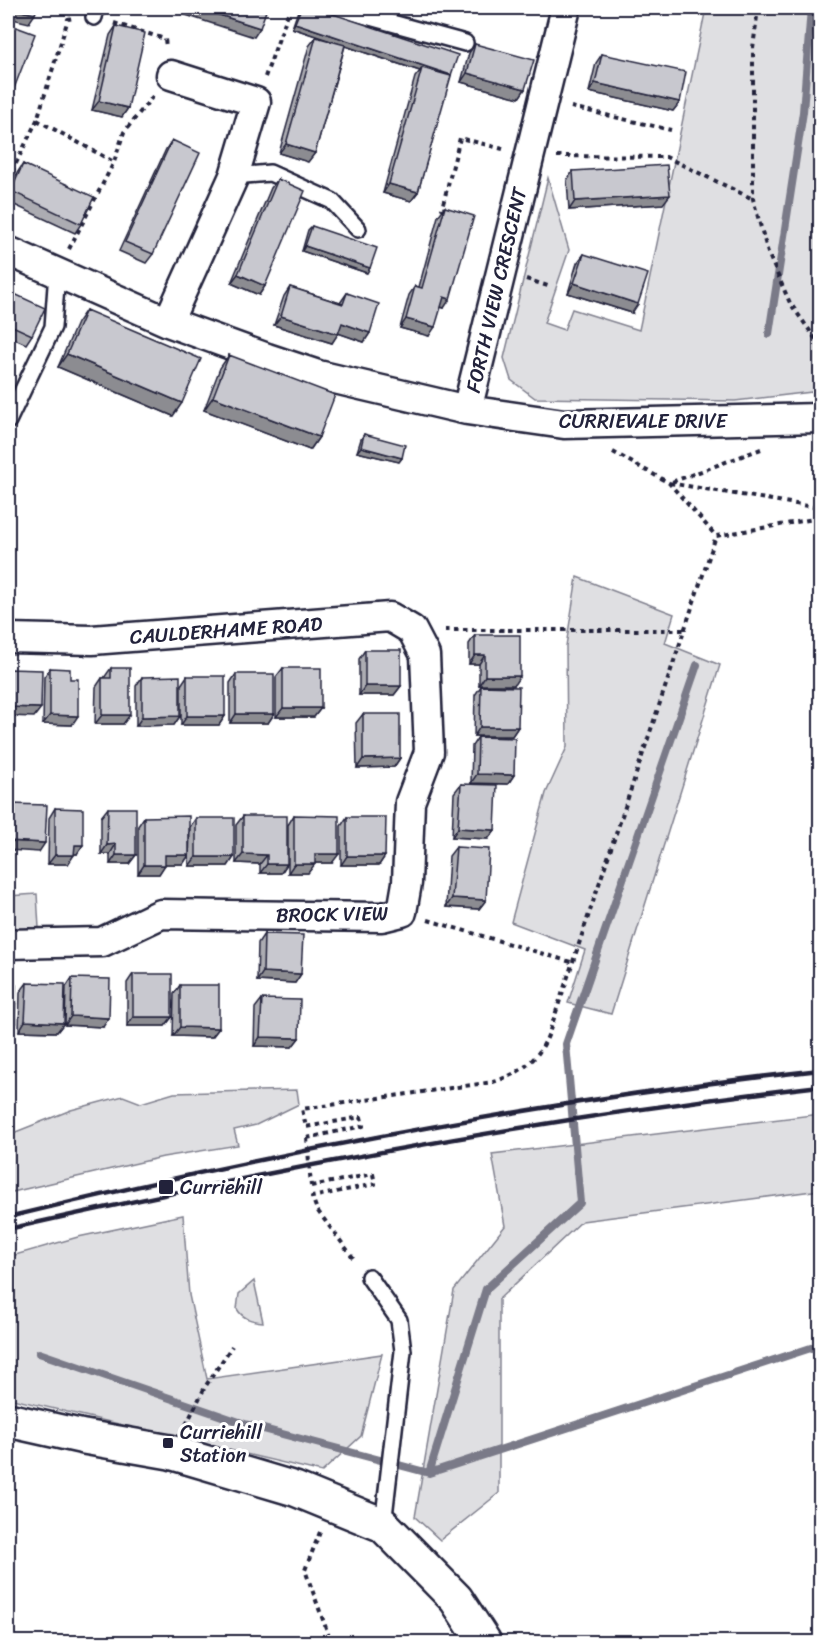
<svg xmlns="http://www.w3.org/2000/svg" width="828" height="1650" font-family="Sriracha,sans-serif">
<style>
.green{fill:#dfdfe2;stroke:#80808e;stroke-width:1.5}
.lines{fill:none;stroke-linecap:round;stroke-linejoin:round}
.stream{stroke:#7a7a88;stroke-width:8}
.service-casing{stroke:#22223b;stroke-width:20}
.minor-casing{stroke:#22223b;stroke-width:33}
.tertiary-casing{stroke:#22223b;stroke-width:38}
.path{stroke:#22223b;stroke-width:4;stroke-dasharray:4.5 4.5;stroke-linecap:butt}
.service{stroke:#fff;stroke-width:15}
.minor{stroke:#fff;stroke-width:28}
.tertiary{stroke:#fff;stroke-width:33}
.rail{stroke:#22223b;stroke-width:4.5}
.path-bridge{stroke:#22223b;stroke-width:4;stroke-dasharray:4.5 4.5;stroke-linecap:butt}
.wall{fill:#acacb2;stroke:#22223b;stroke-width:1.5}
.shaded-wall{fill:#8c8c91;stroke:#22223b;stroke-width:1.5}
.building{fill:#c8c8cf;stroke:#22223b;stroke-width:1.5}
.poi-dot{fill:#22223b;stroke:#fff;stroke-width:2}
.labels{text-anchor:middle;stroke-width:6;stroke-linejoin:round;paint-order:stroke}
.street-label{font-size:20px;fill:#22223b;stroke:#fff}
.poi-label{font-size:20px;fill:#22223b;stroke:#fff;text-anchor:start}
</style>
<rect width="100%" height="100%" fill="#fff"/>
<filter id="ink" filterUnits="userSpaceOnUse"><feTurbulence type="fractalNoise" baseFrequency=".0167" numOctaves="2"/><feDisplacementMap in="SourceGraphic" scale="12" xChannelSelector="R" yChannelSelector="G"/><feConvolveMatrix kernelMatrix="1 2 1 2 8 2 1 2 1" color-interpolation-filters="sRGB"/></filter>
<g filter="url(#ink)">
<path class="green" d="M706,8H820V391L735,401L535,398L511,380L504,358L548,178L569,250L544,323L564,330L572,309L639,330Z
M577,577L674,614L665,643L720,665L611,1014L568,1003L585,950L511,922L546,793L567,747L566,646Z
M37,894L39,928L8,930V896Z
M297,1090L299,1104L256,1125L234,1130L238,1145L163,1157L8,1193V1135L71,1110L123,1096L141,1103L174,1093Z
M820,1114V1190L582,1221L499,1299V1493L440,1540L415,1517L454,1290L505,1226L492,1154Z
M183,1215L189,1295L207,1379L382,1354L361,1436L322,1472L8,1398V1257L78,1237Z
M254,1281L263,1322C252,1321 243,1319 237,1309L239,1294Z"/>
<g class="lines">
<path class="stream" d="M769,334L803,112L811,8
M39,1353L245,1424L429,1473L820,1345
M429,1473L486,1289L580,1203L566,1044L697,665"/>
<defs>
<path id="service" d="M337,8L465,43
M94,17L96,8
M234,176L270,173L332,201L358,229
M8,421L53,327L57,272
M369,1277L399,1320L403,1351L383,1525"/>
<path id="minor" d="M8,251L168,322L267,358L318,375L467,410L564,424L820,418
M168,322L234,176L256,102L171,75
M467,410L566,8
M8,638L92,640L390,617L412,630L425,655L429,752L410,802L407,883L402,912L382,917L161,914L102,942L8,944"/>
<path id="tertiary" d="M8,1420L84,1437L170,1452L295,1489L383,1525L456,1599L484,1642"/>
</defs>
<use href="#service" class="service-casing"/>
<use href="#minor" class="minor-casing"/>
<use href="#tertiary" class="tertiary-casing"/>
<path class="path" d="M758,8L753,48V199L768,253L790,303L820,345
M114,23L165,39L166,47
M265,77L290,8
M571,107L671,130
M37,120L114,162
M557,156L666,157L753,199
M8,180L37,120L68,19L74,18
M446,210L442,208L460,138L503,149
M69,249L114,162L124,132L153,96
M526,279L551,287
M761,449L669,483L820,508
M613,452L669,483L716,536
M445,630H684
M428,920L571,962
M307,1138L363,1126L361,1117L306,1127L302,1109L493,1082C521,1073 538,1061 549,1033L716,536L820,518
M311,1186L373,1174L375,1184L312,1197L317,1210L355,1260
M186,1425L205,1387L232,1346
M320,1532L305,1570L331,1642"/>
<use href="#service" class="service"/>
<use href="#minor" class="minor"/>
<use href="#tertiary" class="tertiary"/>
<path class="rail" d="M8,1217C275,1152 547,1100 820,1070
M8,1229C277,1168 546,1117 820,1086"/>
<path class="path-bridge" d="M307,1138L311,1186"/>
</g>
<path class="wall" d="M299,8H315L450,76L418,192L411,201L383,193L415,77L420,71L345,46L315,153L308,162L279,153L309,46L316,37L329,40L292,28Z
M116,26L128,108L122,117L92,110L110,35Z
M475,44L525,89L519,98L461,82L469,53Z
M602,54L680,102L673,111L589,92L596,63Z
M172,140L153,254L146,263L119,251L166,149Z
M23,164L81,224L75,233L8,202V194L17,173Z
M573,171L663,204L569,210L567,180Z
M278,179L265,286L259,295L231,283L271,188Z
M445,207L444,308L441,307L429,336L400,328L409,295L415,286L419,287L438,216Z
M312,226L367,273L302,251L308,230Z
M584,254L632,313L568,293L577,263Z
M290,287L340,303L347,293L370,333L364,342L338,333L332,343L274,325L284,296Z
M8,291L32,335L26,344L8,336Z
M86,310L173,416L58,367L77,323Z
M229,355L319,437L310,450L204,410L220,368Z
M364,434L402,458L399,462L357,452L361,439Z
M475,635L514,685H479V664H469V644Z
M365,650L401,686L394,695H359V659Z
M50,668L72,725L43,724L44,677Z
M111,668L123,724H95L96,687L102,678H104Z
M283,668L321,708L314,717H276V677Z
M236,674L274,714L268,723H230V683Z
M187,676L225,716L219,725H181V685Z
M142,677L180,716L174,725L136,726V686Z
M481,686L518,727L512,736H474L475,695Z
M363,714L400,758L394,767L357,768L356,723Z
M478,737L514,775L508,784L471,783L472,746Z
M461,784L495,830L488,839L452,837L454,793Z
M55,808L77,854H74L68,864H48L49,818Z
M108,808L136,855L129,864H110V854H101V817Z
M294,815L332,863H315L308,873H288V825Z
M243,816L287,864L281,873H260V864L236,863V825Z
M144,817L189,855L183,864H165L159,874H138V826Z
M347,817L385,856L379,865H341V826Z
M196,818L234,857L228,866H189L190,827Z
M456,847L486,900L479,909L446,907L449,856Z
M264,934L301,974L295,983L257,981L258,943Z
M133,974L172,1017L165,1026H127V983Z
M72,978L103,1027L65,1025L66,987Z
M27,983L64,1023L57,1032L19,1031L20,992Z
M180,985L219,1028L212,1037L173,1036L174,994Z
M262,999L299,1038L292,1047L254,1046L255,1008Z"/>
<path class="shaded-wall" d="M8,8L35,14L29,23L8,18Z
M164,8H198L260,28L254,37Z
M295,23L451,75L447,80L422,68L420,71L292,28Z
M467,73L525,89L519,98L461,82Z
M595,83L680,102L673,111L589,92Z
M99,101L128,108L122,117L92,110Z
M286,144L315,153L308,162L279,153Z
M389,184L418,192L411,201L383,193Z
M670,195L663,204L569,210L575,201Z
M305,246L370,268L367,273L302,251Z
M238,274L265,286L259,295L231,283Z
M574,283L638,304L632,313L568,293Z
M444,297L450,299L444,308L438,306Z
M281,316L338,334L332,343L274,325Z
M406,319L435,327L429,336L400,328Z
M342,323L370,333L364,342L335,332Z
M67,354L182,403L173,416L58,367Z
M213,397L319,437L310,450L204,410Z
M361,447L402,458L399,462L357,452Z
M475,655H485L479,664H469Z
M485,676H520L514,685H479Z
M365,686H401L394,695H359Z
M8,707L41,708L34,717L8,716Z
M283,708H321L314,717H276Z
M236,714H274L268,723H230Z
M50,715L78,716L72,725L43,724Z
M102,715H130L123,724H95Z
M180,716L174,725L136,726L142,717Z
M187,716H225L219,725H181Z
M480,727H518L512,736H474Z
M400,758L394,767L357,768L363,759Z
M477,774L514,775L508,784L471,783Z
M458,828L495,830L488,839L452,837Z
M8,841L45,843L39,852L8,850Z
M116,844L110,854H101L107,845Z
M75,845H83L77,854H68Z
M243,854L267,855L260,864L236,863Z
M315,854H339L332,863H308Z
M55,855H74L68,864H48Z
M116,855H136L129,864H110Z
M165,855H189L183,864H159Z
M347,856H385L379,865H341Z
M196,857H234L228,866H189Z
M267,864H287L281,873H260Z
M294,864H315L308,873H288Z
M144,865H165L159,874H138Z
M452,898L486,900L479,909L446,907Z
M263,972L301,974L295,983L257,981Z
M71,1016L109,1018L103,1027L65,1025Z
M133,1017H172L165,1026H127Z
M25,1021L64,1023L57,1032L19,1031Z
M8,1023H15L8,1032Z
M180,1027L219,1028L212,1037L173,1036Z
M260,1037L299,1038L292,1047L254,1046Z"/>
<path class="building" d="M8,8H37L35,14Z
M198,8H267L260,28Z
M301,8H315L458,55L451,75L295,23Z
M8,24L35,34L8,104Z
M116,26L145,33L128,108L99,101Z
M316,37L345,45L315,153L286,144Z
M475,44L534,60L525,89L467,73Z
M602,54L686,72L680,102L595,83Z
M422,68L451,76L418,192L389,184Z
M172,140L200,153L153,254L125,242Z
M23,164L94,197L81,224L11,191Z
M667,165L670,195L575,201L573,171Z
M278,179L305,191L265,286L238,274Z
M445,207L474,216L450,299L444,297L435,327L406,319L415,286L422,288Z
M312,226L377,248L370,268L305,246Z
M584,254L648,274L638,304L574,283Z
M290,287L343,304L347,293L379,304L370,333L342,323L338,334L281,316Z
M8,291L45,308L32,335L8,324Z
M86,310L201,359L182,403L67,354Z
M229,355L335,395L319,437L213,397Z
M364,434L405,445L402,458L361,447Z
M475,635H520V676H485V655H475Z
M365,650H401V686H365Z
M50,668L70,669V679H78V716L50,715Z
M111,668H130V715H102V678H111Z
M283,668H321V708H283Z
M8,669L42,670L41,708L8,707Z
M236,674H274V714H236Z
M180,676V716L142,717V677Z
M187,676H225V716H187Z
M481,686L519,687L518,727H480Z
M363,714H400V758L363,759Z
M478,737L515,738L514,775L477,774Z
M461,784L497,785L495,830L458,828Z
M9,804L47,805L45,843L8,841Z
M55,808L83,809V845H75L74,855H55Z
M108,808H136V855H116V844L107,845Z
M294,815L339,816V854H315V864H294Z
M189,816V855H165V865H144V817Z
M243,816H287V864H267V855L243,854Z
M347,817H386L385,856H347Z
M196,818H234V857H196Z
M456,847L489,849L486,900L452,898Z
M264,934L303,935L301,974L263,972Z
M133,974H172V1017H133Z
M72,978L110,979L109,1018L71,1016Z
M27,983L65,984L64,1023L25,1021Z
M8,985H16L15,1023H8Z
M180,985H219V1028L180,1027Z
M262,999L300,1000L299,1038L260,1037Z"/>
</g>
<g class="poi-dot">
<rect x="158" y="1179" width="16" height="16" rx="3"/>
<rect x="162" y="1437" width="12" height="12" rx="3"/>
</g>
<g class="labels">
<g class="street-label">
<text transform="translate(496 290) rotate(-77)" y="7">FORTH VIEW CRESCENT</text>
<text x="643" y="428">CURRIEVALE DRIVE</text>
<text transform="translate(226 630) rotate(-4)" y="7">CAULDERHAME ROAD</text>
<text transform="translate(332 914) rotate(-1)" y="7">BROCK VIEW</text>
</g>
<g class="poi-label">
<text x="180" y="1194">Curriehill</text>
<text x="180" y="1439">Curriehill<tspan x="180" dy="23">Station</tspan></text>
</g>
</g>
<rect width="828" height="1650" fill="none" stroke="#fff" stroke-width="30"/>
<rect x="15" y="15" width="798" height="1620" fill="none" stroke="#22223b" stroke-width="2" filter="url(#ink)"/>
</svg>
